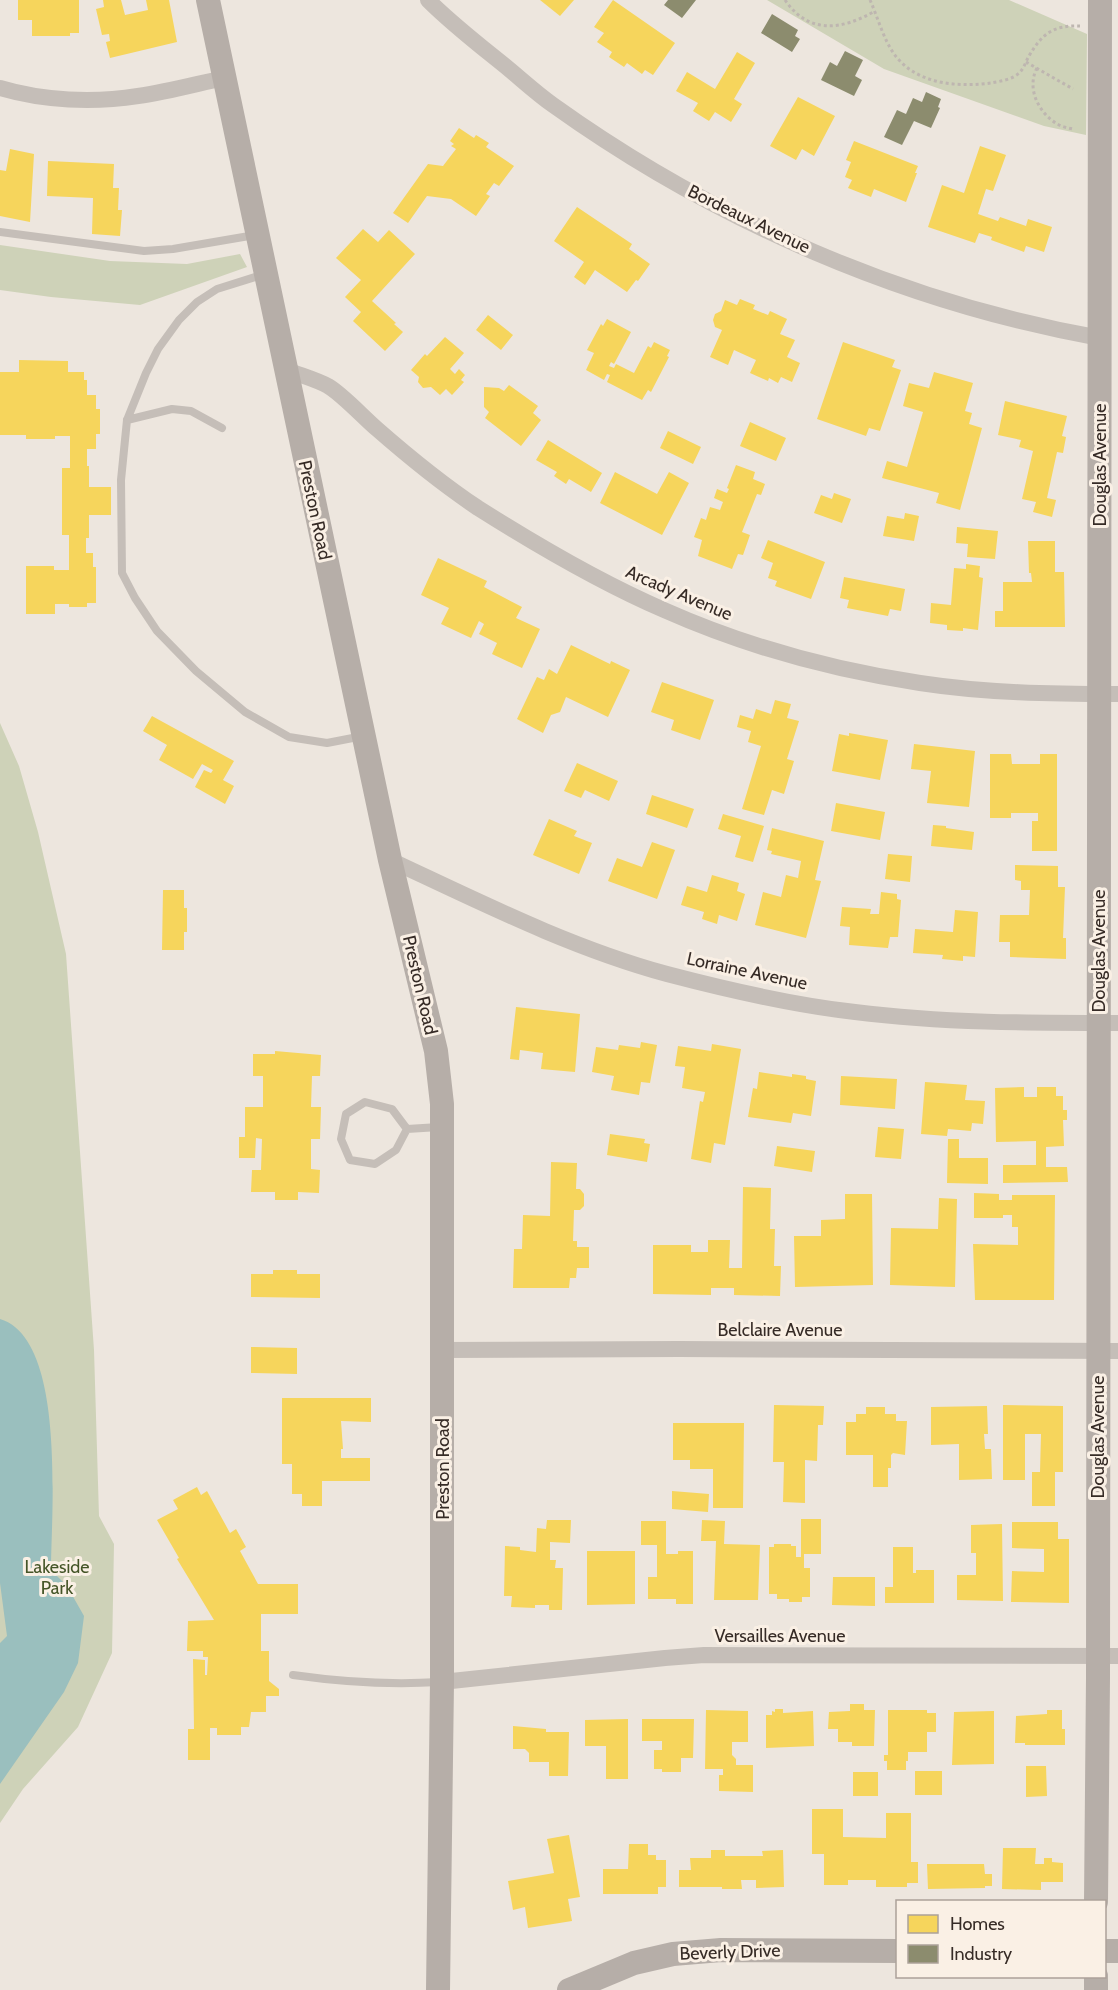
<svg xmlns="http://www.w3.org/2000/svg" width="1118" height="1990" font-family="Cabin,sans-serif">
<style>
.green{fill:#ced2b8}
.water{fill:#9abfbe}
.homes{fill:#f6d55c}
.industry{fill:#8c8c6e}
.lines{fill:none;stroke-linecap:round;stroke-linejoin:round}
.path{stroke:#beb6b0;stroke-width:3;stroke-dasharray:3 3;stroke-linecap:butt}
.lane{stroke:#c5beb8;stroke-width:8}
.street{stroke:#c5beb8;stroke-width:16}
.secondary{stroke:#b6aea8;stroke-width:24}
.labels{text-anchor:middle;stroke-width:6;stroke-linejoin:round;paint-order:stroke}
.street-label{font-size:18px;fill:#362b26;stroke:#faf0e5}
.park-label{font-size:18px;fill:#455528;stroke:#faf0e5}
</style>
<rect width="100%" height="100%" fill="#ede6de"/>
<path class="green" d="M767,0H1009L1087,34L1086,135L1044,126L884,69Z
M0,245L110,261L187,264L240,254L247,267L140,305L51,297L0,290Z
M0,723L19,766L38,832L66,954L94,1350L99,1516L114,1544L112,1653L78,1727L23,1789L0,1823Z"/>
<path class="water" d="M0,1319C67,1339 51,1514 51,1570L67,1586L84,1616L78,1663L64,1692L0,1784V1643L7,1636L0,1583Z"/>
<path class="homes" d="M18,0H79V33H70V36H32V20H18Z
M103,0H121L125,15L148,10L146,0H169L177,42L110,58L106,42L110,41L109,34L102,35L96,9L104,7Z
M540,0H574L560,16Z
M613,0L675,43L653,75L645,70L642,74L627,63L624,67L609,57L612,52L597,42L604,33L594,27Z
M737,52L755,63L734,99L742,104L731,122L715,112L709,121L693,111L698,103L676,91L687,72L715,89Z
M798,97L835,116L814,156L802,149L796,160L770,146Z
M459,128L474,138L476,135L489,143L486,147L514,166L499,186L494,183L486,194L490,196L476,216L451,199L427,196L408,223L393,213L428,164L443,166L456,149L451,146L454,144L450,141Z
M854,141L918,166L915,173H917L906,202L874,189L871,197L848,188L852,180L845,177L851,162L846,160Z
M980,146L1006,155L993,191L986,189L978,214L998,221L1000,217L1026,226L1028,219L1052,227L1044,252L1026,246L1024,252L991,240L992,237L979,233L975,243L928,227L942,185L964,193Z
M10,149L34,154L30,222L0,216V170L6,171Z
M48,161L114,164L113,188H119L118,210H122L120,236L92,234L93,198L47,196Z
M577,207L632,244L629,249L650,264L638,281L636,280L627,292L595,270L585,285L574,277L584,262L554,241Z
M363,229L378,242L389,230L415,254L372,301L396,323L394,324L403,332L385,351L353,321L361,312L345,297L361,280L336,258Z
M740,299L755,305L753,309L768,315L770,311L787,319L780,334L795,340L787,357L800,363L792,382L781,377L778,383L769,378L768,381L750,373L756,360L734,350L728,365L710,357L722,330L715,327L713,320L715,314L721,311L725,300L737,305Z
M488,315L513,335L501,350L476,330Z
M607,319L631,332L614,364L611,362L609,366L614,368L616,364L634,373L648,346L651,348L654,342L670,350L667,356L669,357L651,392L648,390L642,400L607,382L610,375L607,374L604,380L586,370L594,353L587,350L601,324L603,326Z
M445,337L464,353L450,369L455,374L459,369L465,375L461,380L464,382L452,395L446,389L440,395L431,387L423,388L418,382L419,377L411,370L425,354L427,356Z
M843,342L895,360L892,367L901,370L880,431L869,428L866,436L817,419Z
M19,360L68,361V372H84V380H87V395H96V409H100V434H96V449H87V466H89V487H111V515H89V538H86V553H93V567H96V603H87V607H69V604H55V614H26V566H54V570H69V535H62V468H70V436H55V439H26V435H0V372H19Z
M934,372L973,383L965,411L972,413L969,424L982,428L960,510L936,503L939,493L882,478L887,461L907,467L923,412L903,406L909,383L929,388Z
M509,385L538,406L533,413L541,420L521,446L485,418L489,412L484,407V387L499,388L504,391Z
M1005,401L1067,416L1062,436L1066,437L1063,453L1057,452L1047,498L1056,500L1052,517L1033,512L1036,502L1022,499L1033,451L1019,447L1021,440L998,435Z
M750,422L786,438L776,461L740,446Z
M668,431L701,447L693,464L660,448Z
M548,440L602,473L591,492L569,479L566,484L554,476L557,472L536,460Z
M736,465L755,472L753,479L765,484L761,495L757,494L742,532L750,535L743,555L738,554L732,569L698,556L702,540L694,537L701,518L706,520L710,507L720,510L723,502L714,498L717,489L727,493L729,489L727,488Z
M615,472L657,494L669,472L689,483L662,535L600,503Z
M834,493L851,499L842,523L814,513L821,495L832,499Z
M905,513L919,516L914,541L883,536L887,516L904,519Z
M957,527L998,531L995,559L967,557L968,544L956,543Z
M768,540L825,562L811,599L775,586L777,581L768,578L773,563L761,558Z
M1028,541H1055V572H1064L1065,627H995V611H1003V582H1032L1031,573H1029Z
M438,558L487,581L484,587L522,607L516,618L540,629L522,668L492,654L497,643L479,634L484,624L479,621L471,638L441,624L449,608L421,595Z
M966,564L980,566L979,577L983,578L978,630L963,628V631L947,630V625L930,623L931,603L951,605L954,568L966,569Z
M844,577L905,589L901,611L890,609L888,616L847,608L849,600L840,598Z
M571,645L610,664L611,661L630,670L608,717L566,697L560,712L551,715L543,733L517,719L537,677L544,680L549,669L557,674Z
M662,682L714,700L700,740L671,730L674,720L651,712Z
M775,700L791,704L787,718L799,721L787,759L794,761L784,794L772,790L764,815L742,809L761,746L748,742L751,731L737,727L740,715L753,719L756,709L771,714Z
M152,716L234,761L223,780L234,786L225,804L195,787L204,770L211,773L213,770L202,764L193,779L159,760L167,745L143,731Z
M849,733L888,740L880,780L832,771L839,734L849,736Z
M914,744L975,751L969,807L927,803L931,771L911,769Z
M990,754H1011L1012,764H1040V754H1057V851H1032V821H1038V813H1011V818H990Z
M577,763L618,781L609,801L585,790L581,798L564,791Z
M652,795L694,809L687,828L646,814Z
M836,803L885,812L880,840L831,831Z
M723,814L764,826L753,862L735,857L741,836L718,829Z
M549,819L577,831L574,836L592,843L579,874L533,855Z
M933,825L946,826V828L974,832L972,850L931,846Z
M772,828L824,841L815,880L821,881L806,938L755,925L763,892L781,897L786,875L798,878L801,861L771,854L772,851L767,850Z
M652,842L675,850L657,899L608,881L617,858L642,867Z
M888,854L912,856L910,882L885,879Z
M1015,865L1058,866V887H1065L1063,938H1066V959L1010,957V942H999L1000,915H1029L1030,890H1021V881L1015,880Z
M712,875L739,883L737,891L745,894L737,921L719,915L717,924L702,919L704,912L681,905L687,886L707,892Z
M163,890H184V908H187V932H184V950H162Z
M881,892L897,894V899L901,900L898,937H890L888,948L849,945L850,927L840,926L842,907L871,909L870,914H879Z
M955,910L978,912L975,957L963,956V961L942,959L943,955L913,953L915,929L953,932Z
M516,1007L580,1014L575,1072L541,1069L543,1053L520,1050L519,1060L510,1059Z
M641,1042L657,1045L650,1083L641,1082L639,1095L611,1090L614,1076L592,1072L596,1047L618,1050L619,1045L640,1048Z
M712,1044L741,1049L725,1145L714,1143L711,1163L691,1159L700,1101L703,1102L705,1092L682,1088L685,1067L675,1066L678,1046L711,1051Z
M275,1051L321,1055L320,1076H312L311,1107H321L320,1139H311V1169L320,1170L319,1193L298,1192V1200H275V1192H251L252,1170H261L262,1139L256,1138L255,1158H239V1137H245V1107H263V1076H253V1054H275Z
M759,1072L792,1077V1074L806,1076V1079L816,1081L811,1116L793,1113L791,1123L748,1117L753,1088L757,1089Z
M841,1076L897,1079L895,1109L840,1105Z
M925,1082L967,1085L965,1100L985,1101L983,1124L972,1123L971,1131L948,1129L947,1136L921,1134Z
M1024,1087V1097H1037V1087H1056V1096H1063V1110H1067V1120H1063L1064,1146L1046,1147V1167H1067L1068,1182L1003,1183V1165H1036V1141L996,1142L995,1088Z
M878,1127L904,1129L901,1159L875,1157Z
M610,1134L645,1139L644,1143L650,1144L647,1162L607,1155Z
M948,1139H959V1158H988V1184L947,1183Z
M777,1146L815,1151L812,1172L774,1166Z
M551,1162L577,1163L576,1189H580L584,1194V1206L580,1210H574L573,1241H577V1247H589V1268H577L576,1278H570L569,1288H513L514,1249H522L523,1215L550,1216Z
M743,1187L771,1188L770,1229H775L774,1266H781L780,1296L734,1295V1288H711V1295L653,1294V1245H691V1252H708V1240H730L729,1268H742Z
M974,1193L999,1194V1200H1012V1195H1055L1054,1300H975L973,1244L1018,1245V1227H1012V1215H1003V1218H974Z
M845,1194H872L873,1285L795,1287L794,1236H821V1220L845,1219Z
M939,1198L957,1199L955,1287L890,1285L891,1228L938,1229Z
M273,1270H297V1274H320V1298L251,1297V1274H273Z
M251,1347L297,1348V1374L251,1373Z
M282,1398H371V1422L341,1421L343,1449H341V1458H370V1481H322V1506H302V1494H292V1464H282Z
M774,1405L824,1406L823,1425H818L817,1461L805,1460V1503L783,1502L784,1462H773Z
M1003,1405L1063,1406V1472H1055V1506H1032V1472H1040L1041,1434H1025V1480H1003Z
M987,1406L988,1434H984L985,1449H991L992,1479L959,1480V1444L931,1445V1407Z
M866,1407H885V1414H896V1421H907L905,1455L893,1453L891,1455V1468H888V1487H873V1455H846V1422H856V1414H866Z
M673,1423H744L743,1508H713V1469H690V1460H673Z
M197,1487L201,1495L207,1491L230,1533L236,1529L246,1547L240,1551L258,1584H298V1614H261V1651H269V1681L279,1689V1696H266V1712H251L249,1727H241V1735H217V1728H210V1760H188V1729H194L193,1659L205,1660V1675H207L208,1657H203V1651H187L188,1621L214,1620L177,1559L179,1558L157,1520L178,1509L173,1500Z
M672,1491L709,1494L708,1512L672,1509Z
M801,1519H821V1554H804V1568H810V1597H802V1602H789V1599H777V1594H769V1547H774V1544H791V1546H796V1557H801Z
M547,1520H571L570,1543L550,1542V1560H556L555,1568H563L562,1610H549V1605H535V1608L511,1607L512,1596H504L505,1546L520,1547V1550L536,1552L537,1528L546,1529Z
M702,1520L725,1521L724,1544L760,1545L758,1600H714L716,1541H701Z
M641,1521H666V1554H678V1551H693V1604H676V1599H648V1577H657V1545H641Z
M1012,1522H1058V1539H1069V1603L1011,1602L1012,1571L1044,1572V1549L1012,1548Z
M1002,1524L1003,1601L957,1600V1575H976V1553H971V1525Z
M893,1547H913V1573H916V1570H934V1603H885V1587H893Z
M587,1551H635V1604L587,1605Z
M833,1577H875V1606L832,1605Z
M850,1704H864V1710H875L874,1746H852V1742H838V1729H828L829,1712L850,1711Z
M775,1709H783V1713L813,1711L814,1746L766,1748V1715H772V1711L775,1712Z
M706,1710L748,1711V1742H732V1755L736,1759V1765H753V1792L719,1791V1775H723V1769H705Z
M888,1710H927V1713H936V1732H927V1752H908V1761H906V1770H887V1761H884V1755H888Z
M1047,1710H1062V1729H1065V1745H1025V1743H1015L1016,1716L1047,1714Z
M994,1711V1764L952,1765L954,1712Z
M628,1719V1779H606V1746H585V1720Z
M642,1719H694L693,1758H681V1772H662V1769H654V1750H662V1741H642Z
M513,1726L546,1729V1732H569L568,1776H549V1762H529V1753L525,1749H513Z
M1026,1766H1046L1047,1796L1026,1797Z
M915,1771H942V1795H915Z
M853,1772H878V1796H853Z
M812,1809H843V1837L886,1838V1813H911V1862H918V1883H907V1887H876V1880H848V1885H824V1854H812Z
M569,1835L580,1897L568,1899L572,1921L528,1928L525,1907L513,1910L508,1881L554,1873L547,1839Z
M629,1844H648V1855H656V1860H666V1887H658V1894H603V1869H628Z
M1003,1848H1036L1035,1864H1044V1858H1052V1862L1063,1863V1882H1041V1890L1002,1889Z
M711,1850H725V1856H763L762,1851L783,1850L784,1887L756,1888V1880H741L742,1889H722V1887H679V1870H691L690,1858H711Z
M927,1864H984L985,1874H992V1886H985V1888L928,1889Z"/>
<path class="industry" d="M668,0H696L682,18L664,5Z
M772,14L798,30L795,36L800,39L792,52L761,33Z
M845,51L863,60L855,76L862,80L854,96L821,80L830,62L837,66Z
M926,92L941,99L938,107L940,108L931,128L914,121L902,145L884,137L897,110L906,114L913,98L922,102Z"/>
<g class="lines">
<path class="path" d="M785,0C809,35 842,30 875,11
M870,0C879,20 885,46 900,61C923,85 960,87 991,83C1000,81 1013,80 1020,72C1024,68 1026,61 1029,56C1042,34 1053,25 1080,26
M1026,62L1073,89
M1037,68C1026,89 1039,114 1059,125C1063,127 1068,128 1073,129"/>
<path class="lane" d="M0,232L144,251L173,249L255,235
M265,274L217,289L197,302L179,320L158,349L146,373L127,420L121,480L122,573L135,598L157,631L196,671L245,712L289,737L327,743L363,736
M127,420L172,409L191,411L222,428
M407,1129L392,1109L365,1102L346,1114L341,1139L350,1160L375,1164L396,1150L407,1129L439,1127
M293,1675C342,1682 390,1685 439,1682"/>
<path class="street" d="M428,0C452,24 478,44 504,65C520,78 536,93 553,105C715,221 904,303 1100,338
M0,88C43,101 94,103 138,96C167,92 196,84 224,78
M285,369C299,375 315,379 328,386C342,394 364,418 377,429C409,457 442,484 478,508C538,546 599,582 664,610C745,646 833,670 920,683C985,693 1052,694 1118,694
M390,860C480,902 571,948 667,974C728,990 792,1005 855,1012C942,1023 1030,1023 1118,1023
M443,1350L679,1349L1118,1351
M442,1682L665,1658L704,1655L1118,1656"/>
<path class="secondary" d="M208,0L390,860L436,1051L442,1104V1682L438,1990
M1096,1902L1098,1678L1100,0
M1104,1951H1118
M1096,1976V1990
M569,1990L634,1963L673,1954L721,1950L898,1951"/>
</g>
<g class="labels">
<g class="street-label">
<text transform="translate(749 219) rotate(26)" y="6">Bordeaux Avenue</text>
<text transform="translate(1100 465) rotate(-90)" y="6">Douglas Avenue</text>
<text transform="translate(315 510) rotate(78)" y="6">Preston Road</text>
<text transform="translate(679 593) rotate(23)" y="6">Arcady Avenue</text>
<text transform="translate(1099 951) rotate(-90)" y="6">Douglas Avenue</text>
<text transform="translate(747 971) rotate(12)" y="6">Lorraine Avenue</text>
<text transform="translate(420 985) rotate(77)" y="6">Preston Road</text>
<text x="780" y="1336">Belclaire Avenue</text>
<text transform="translate(1098 1437) rotate(-90)" y="6">Douglas Avenue</text>
<text transform="translate(443 1469) rotate(-90)" y="6">Preston Road</text>
<text x="780" y="1642">Versailles Avenue</text>
<text transform="translate(730 1952) rotate(-2)" y="6">Beverly Drive</text>
</g>
<g class="park-label">
<text x="57" y="1573">Lakeside<tspan x="57" dy="21">Park</tspan></text>
</g>
</g>
<rect x="896" y="1900" width="210" height="78" fill="#faf0e5" stroke="#aca199" stroke-width="1.5"/>
<rect x="908" y="1915" width="30" height="18" fill="#f6d55c" stroke="#aca199" stroke-width="1.5"/>
<text x="950" y="1930" font-size="18" fill="#362b26">Homes</text>
<rect x="908" y="1945" width="30" height="18" fill="#8c8c6e" stroke="#aca199" stroke-width="1.5"/>
<text x="950" y="1960" font-size="18" fill="#362b26">Industry</text>
</svg>
